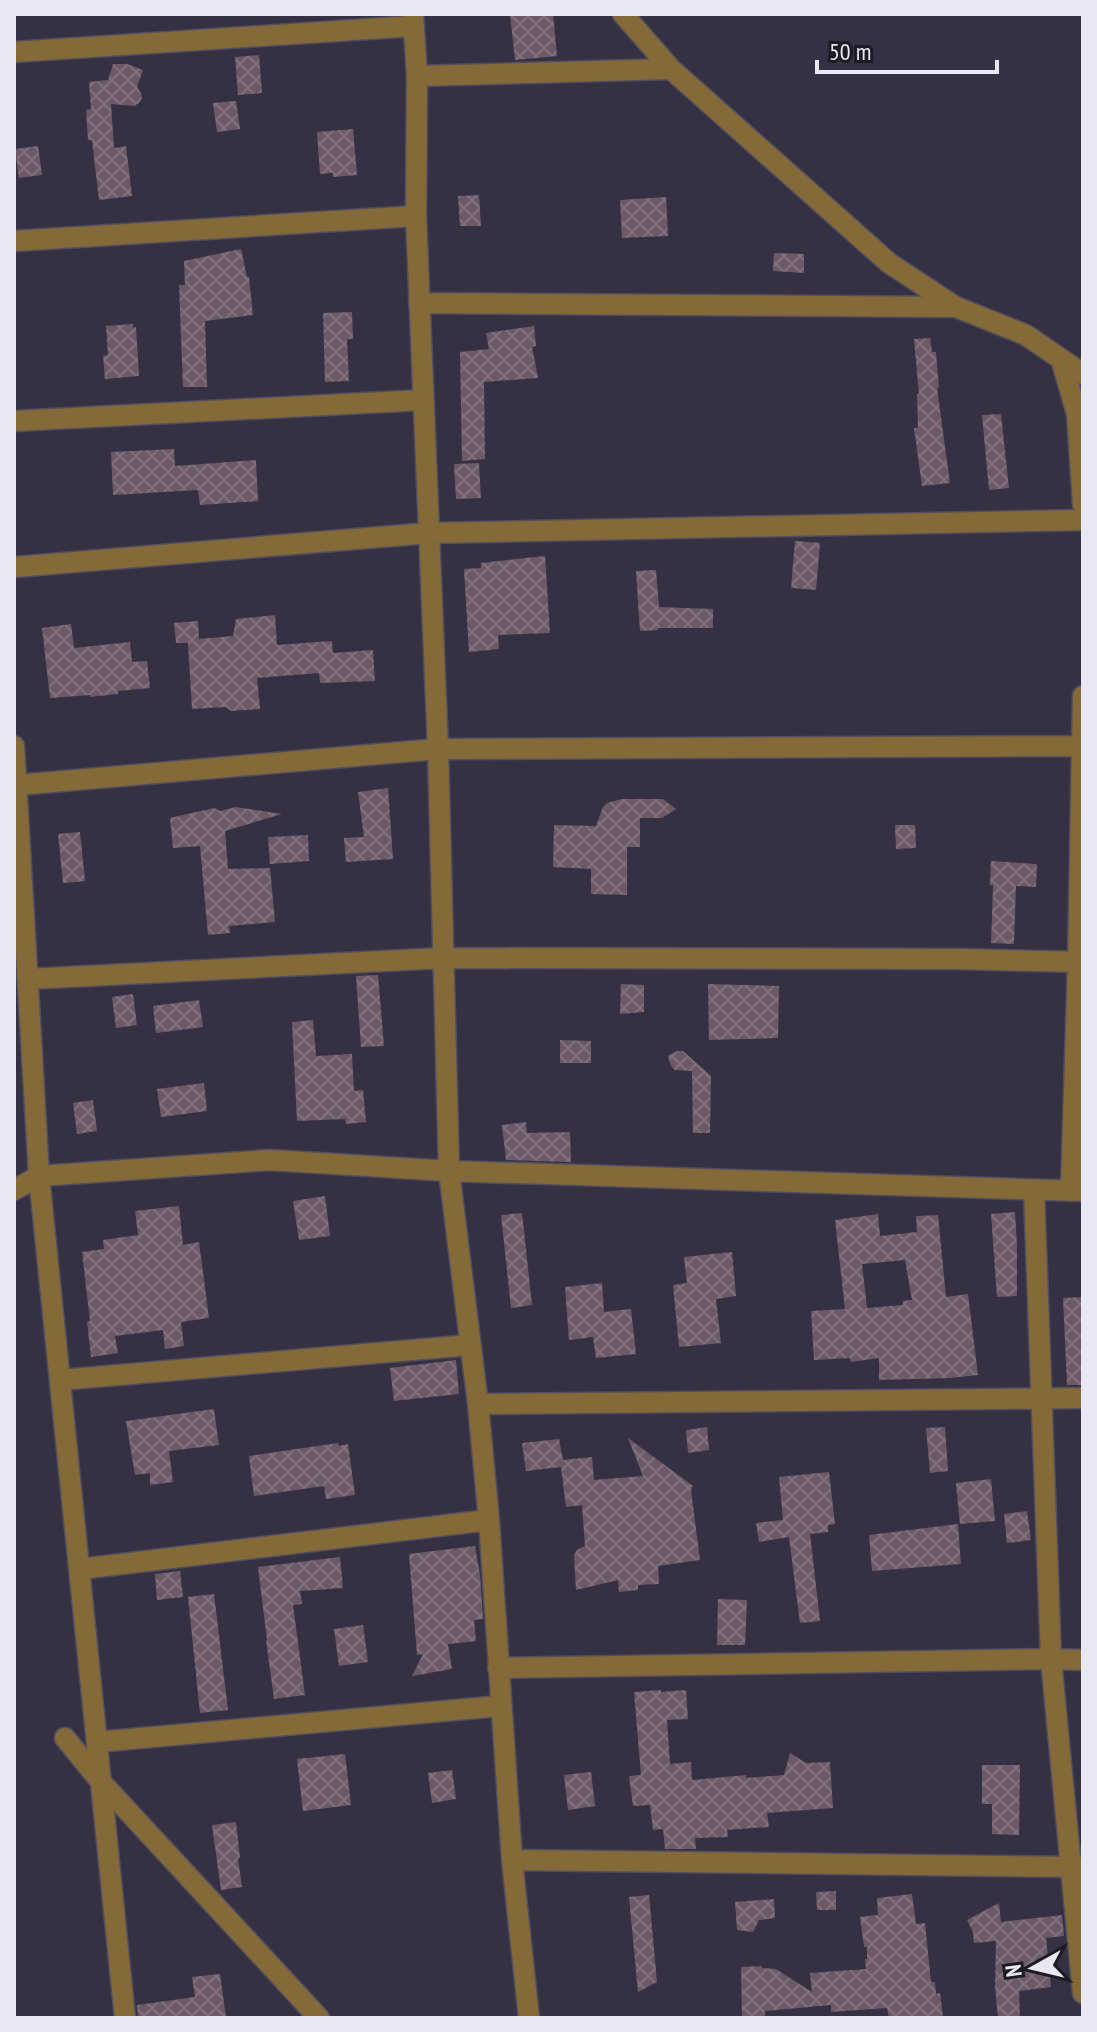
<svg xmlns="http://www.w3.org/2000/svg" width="1097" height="2032" font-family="'PT Sans Narrow',sans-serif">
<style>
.building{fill:url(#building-cross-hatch);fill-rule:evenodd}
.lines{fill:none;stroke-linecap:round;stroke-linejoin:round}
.street-casing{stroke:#524e5f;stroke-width:23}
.street{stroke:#836a38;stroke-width:20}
</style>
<defs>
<pattern id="building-cross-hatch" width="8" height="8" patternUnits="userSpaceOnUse" patternTransform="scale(2)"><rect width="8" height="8" fill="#6c5967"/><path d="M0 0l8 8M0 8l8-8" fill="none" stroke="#81717d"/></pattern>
</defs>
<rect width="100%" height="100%" fill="#353143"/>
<path class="building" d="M510,14H553L557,56L515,60Z
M259,55L262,93L238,95L235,57Z
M113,64H127L143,70L137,87L141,93L142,98L139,103L134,106L111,104L114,148L126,146L132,196L99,200L92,140H88L86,110L91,109L89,82L108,80Z
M236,101L240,129L217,132L213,103Z
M353,129L357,175L333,177V173L320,174L317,132Z
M38,146L42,175L19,178L15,149Z
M479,195L481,226H460L458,196Z
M666,197L668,236L622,238L620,200Z
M241,249L247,277H249L253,315L205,321L207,387H183L179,285H185L184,261Z
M774,253L804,254V273L773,271Z
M352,312L353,339H347L349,381L325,382L323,313Z
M133,324V328L136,327L139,376L105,379L103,356L108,355L106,326Z
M534,326L536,346L532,347L538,378L484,382L485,459L462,461L460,352L489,349L486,333Z
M930,338L932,352H936L939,388H937L950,483L922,486L914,428H918L917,394H919L914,339Z
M1001,414L1009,488L989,490L982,415Z
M174,449L175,466L256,460L258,501L200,505L198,490L113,495L111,452Z
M479,463L481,498L456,499L454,464Z
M795,541L820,543L816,590L791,588Z
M545,556L550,633L498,635L499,649L469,652L464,569L481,568V563Z
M656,570L659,607L713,609V628H658V630L640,631L636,571Z
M275,615L277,645L332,641L333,653L373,650L375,681L320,683L319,673L257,678L260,709L231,711L226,707L192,709L188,643H176L174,623L198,621L199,639L233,636L236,619Z
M71,624L74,648L130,642L132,662L147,661L150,688L118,691V694L90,697V695L50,698L42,628Z
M388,788L393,859L346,862L344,838L364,837L358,792Z
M622,799H663L676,809L662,818H640V847H627V895L591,894V869L553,867L554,825L596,826L603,807L607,803Z
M236,807L282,814L225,831L228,869L270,868L275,922L229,926L230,933L208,935L200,846L173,848L170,818L214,808L220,811Z
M895,825H915L916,848L896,849Z
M80,832L85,881L63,883L58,834Z
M308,835L309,861L270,864L268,837Z
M991,861L1037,864L1036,887L1016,886L1014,944L991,943L993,885H990Z
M378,975L384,1046L361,1047L356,976Z
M621,984L644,985V1012L620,1014Z
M708,984L779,986L778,1038L709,1040Z
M133,994L137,1025L116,1028L112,997Z
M199,1000L203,1027L156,1033L153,1006Z
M313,1020L316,1056L352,1054L354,1091L363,1090L366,1122L346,1124L345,1119L297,1121L292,1022Z
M560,1040L591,1041V1063H560Z
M677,1051H683L711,1076L710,1133H693L692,1071L675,1070L671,1066L668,1056Z
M204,1083L207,1111L161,1117L157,1089Z
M93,1100L97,1131L77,1134L73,1103Z
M526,1122L527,1133L570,1132L571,1162L506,1160L502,1125Z
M325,1196L330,1236L299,1240L293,1201Z
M179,1206L183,1245L199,1242L209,1318L181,1322L184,1346L165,1349L163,1330L115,1336L118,1353L91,1357L87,1322L90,1321L82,1252L104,1249L103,1240L138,1235L135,1211Z
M1015,1212L1017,1246V1296L997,1297L991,1214Z
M522,1213L532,1305L511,1308L501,1215Z
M878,1214L880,1236L917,1232L916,1216L938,1215L946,1297L968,1294L978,1375L950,1378L879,1380V1358L851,1362L850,1358L814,1360L811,1311L845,1309L835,1220ZM905,1260L912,1300L903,1301V1305L867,1308L862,1264Z
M732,1252L736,1296L716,1299L721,1343L679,1347L673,1285L687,1283L684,1257Z
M602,1283L604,1312L631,1309L636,1354L596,1358L593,1337L569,1340L565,1287Z
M1083,1297V1385H1067L1063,1298Z
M456,1360L459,1394L394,1401L390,1368Z
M214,1409L219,1445L169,1451L173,1482L150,1485V1473L135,1475L126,1421Z
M707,1427L709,1450L688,1453L686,1430Z
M945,1427L948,1471L930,1473L926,1428Z
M628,1438L693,1486L691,1490L700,1560L658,1566L659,1584L638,1585V1590L619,1592L618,1580L576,1590L574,1555L577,1550L585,1546L582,1505L566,1507L561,1467L526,1471L522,1443L559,1439L563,1460L592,1457L594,1480L643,1476Z
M338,1443L339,1446L348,1444L355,1495L326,1499L324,1486L254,1496L249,1456Z
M829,1472L835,1524L828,1525V1532L810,1534L820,1621L800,1623L789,1537L759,1542L756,1523L783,1520L779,1477Z
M991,1479L995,1521L960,1524L956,1483Z
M1027,1511L1031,1540L1007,1543L1004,1514Z
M958,1524L961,1564L872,1571L869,1535Z
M475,1546L480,1575L483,1619L474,1620L476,1641L448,1644L452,1669L412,1676L423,1654L417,1655L409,1554Z
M340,1557L343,1588L300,1591L302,1604L293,1605L305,1695L274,1699L266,1640H267L258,1567Z
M180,1571L183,1597L157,1600L155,1574Z
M214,1594L228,1710L200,1713L188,1597Z
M718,1599L747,1600L745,1645H717Z
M363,1625L368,1662L339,1666L334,1629Z
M661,1690V1692L686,1690L688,1719L667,1720L670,1764L691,1762L692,1780L746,1775V1778L784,1775L790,1753L806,1763L830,1762L833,1808L767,1813L769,1827L727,1830L728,1837L695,1838L696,1849H665L663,1829L653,1830L650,1805L633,1806L629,1776L641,1775L634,1692Z
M345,1754L351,1805L303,1811L297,1759Z
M982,1765H1020L1019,1835L992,1834V1804H982Z
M452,1770L456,1799L432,1803L428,1773Z
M591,1772L595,1806L568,1810L564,1775Z
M236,1822L240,1858H238L242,1887L221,1890L212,1825Z
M836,1891V1910H817L816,1892Z
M912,1894L916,1924L925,1923L931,1982H935L936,1994L940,1993L943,2018H889L887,2008L831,2012V2005L765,2011V2018H742L741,1967L762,1966V1968L776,1969L812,1992L810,1973L866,1969L865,1959H867V1947H864L860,1917L878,1915L877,1898Z
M649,1895L657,1982L638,1992L629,1897Z
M774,1899L775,1918L759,1920L753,1932L737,1930L735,1902Z
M999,1903L1001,1922L1062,1915L1064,1936L1046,1938L1051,1987L1019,1991L1020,2018H998L995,1986L996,1941L974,1943L973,1932L967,1920Z
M220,1974L226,2018H138L137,2005L195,1997L192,1977Z"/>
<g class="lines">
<defs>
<path id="street" d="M413,14L417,76L416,216L438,749L449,1171L478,1404L489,1520L512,1860L529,2018
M623,14L671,69L889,263L956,307L1026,335L1083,374
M14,52L414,26
M417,76L671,69
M14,241L416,216
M419,303L956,307
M1061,359L1077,414L1083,504
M14,421L423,400
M14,567L429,533L1083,520
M14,746L39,1176L125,2018
M17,785L438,749L1083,746
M28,979L444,958L957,959L1083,962
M14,1190L39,1176L270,1160L449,1171L1083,1191
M1034,1191L1051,1659L1083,1993
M1071,1191L1078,962L1083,696
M60,1380L471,1345
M478,1404L1083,1398
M80,1569L489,1520
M498,1668L1051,1659L1083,1660
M65,1738L101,1782L319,2018
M97,1742L500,1706
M512,1860L1083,1867"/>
</defs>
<use href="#street" class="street-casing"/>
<use href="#street" class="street"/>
</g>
<rect width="1097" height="2032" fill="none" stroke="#e9e7f3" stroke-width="32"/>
<g transform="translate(1033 1968) rotate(262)" stroke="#1c1a23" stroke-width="6" paint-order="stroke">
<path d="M0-6L14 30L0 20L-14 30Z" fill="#e9e7f3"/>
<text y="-12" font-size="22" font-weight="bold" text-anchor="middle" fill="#e9e7f3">N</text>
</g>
<path d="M817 60v12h180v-12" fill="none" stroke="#e9e7f3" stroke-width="4"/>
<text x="829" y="60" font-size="24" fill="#e9e7f3" stroke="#1c1a23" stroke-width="6" paint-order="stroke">50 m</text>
</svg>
